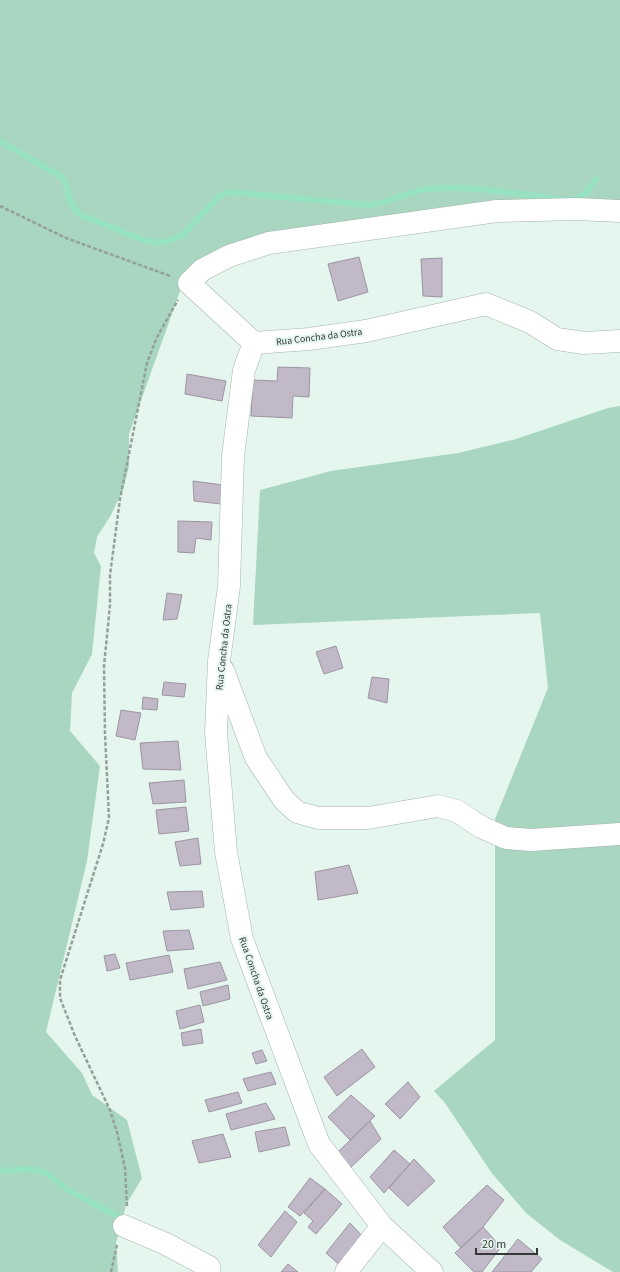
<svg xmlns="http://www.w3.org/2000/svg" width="620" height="1272" font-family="'Source Sans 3',sans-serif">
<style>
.green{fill:#a8d6c1}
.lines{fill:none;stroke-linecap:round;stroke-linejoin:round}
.stream{stroke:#97e2c1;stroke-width:6}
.building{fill:#c1b9c7;stroke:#9d95a2}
.minor-casing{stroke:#a3b4ac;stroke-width:23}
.path{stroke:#94a19b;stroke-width:2.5;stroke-dasharray:4 2;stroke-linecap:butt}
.minor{stroke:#fff;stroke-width:22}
.labels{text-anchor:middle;stroke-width:4;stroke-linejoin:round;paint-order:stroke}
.street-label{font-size:10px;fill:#333936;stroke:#e5f6ee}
</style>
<rect width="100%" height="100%" fill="#e5f6ee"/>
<path class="green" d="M0,0H620V201L521,204L188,269L129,434V466L123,490L111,515L97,537L94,553L101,566L92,654L72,693L70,731L100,766L87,861L46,1032L82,1073L92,1095L127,1120L142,1178L126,1205L116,1243L118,1272H0Z
M620,406V1272H613L560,1240L526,1213L491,1172L445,1103L434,1091L495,1040V819L548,688L540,613L253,625L260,490L331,471L458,453L516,439L608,408Z"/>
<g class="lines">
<path class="stream" d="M0,141L63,178C69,190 68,205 79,214L146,241C160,244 171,242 183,235L220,195L230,192L369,205C389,203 408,191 428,189C463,185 503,192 538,196C550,197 563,202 575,199C585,196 591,188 596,179
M0,1169L4,1171L25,1169L36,1170L46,1173L68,1190L125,1220"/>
</g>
<path class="building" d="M359,257L368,292L338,301L328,264Z
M442,258V297L423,296L421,259Z
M278,367L310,368L309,397L293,396L292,418L251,416L253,380L277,381Z
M187,374L226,381L222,401L185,394Z
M193,481L223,485L221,504L194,501Z
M178,521L212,522L211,540L196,538L194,553L178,552Z
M167,593L182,595L177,619L163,620Z
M336,646L343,668L324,674L316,652Z
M372,677L389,679L387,703L368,698Z
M164,682L186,684L184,697L162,695Z
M143,697L158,699L157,710L142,709Z
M121,710L141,713L135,740L116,736Z
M178,741L181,770L143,769L140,743Z
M184,780L186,802L153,804L149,783Z
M186,807L189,831L159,834L156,810Z
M198,838L201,864L180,866L175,842Z
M349,865L358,893L318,900L315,872Z
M202,891L204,907L171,910L167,892Z
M189,930L194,949L167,951L163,931Z
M115,954L120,968L107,971L104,956Z
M169,955L173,972L130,980L126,963Z
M220,962L227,980L188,989L184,969Z
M228,985L230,999L203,1006L200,992Z
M200,1005L204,1022L180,1029L176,1011Z
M201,1029L203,1043L183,1046L181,1033Z
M362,1049L375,1067L337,1096L324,1077Z
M262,1050L267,1061L256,1064L252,1053Z
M271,1072L276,1084L248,1091L243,1079Z
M408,1082L420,1097L400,1119L385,1104Z
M238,1092L242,1103L209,1112L205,1100Z
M351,1095L375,1116L350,1140L328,1117Z
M266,1103L275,1119L231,1130L226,1114Z
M370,1121L381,1139L350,1168L337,1153Z
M285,1127L290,1145L259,1152L255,1132Z
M223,1134L231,1157L199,1163L192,1141Z
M394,1150L410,1164L384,1193L370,1177Z
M414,1159L435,1181L408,1206L389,1188Z
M310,1178L325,1189L300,1216L288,1207Z
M487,1185L504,1200L483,1227L461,1248L443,1227Z
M325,1189L342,1204L316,1234L308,1227L313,1221L304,1213Z
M285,1211L297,1222L271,1257L258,1245Z
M350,1223L364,1238L343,1268L326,1253Z
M483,1227L501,1247L482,1272H474L455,1253Z
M518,1239L542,1259L531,1272H492Z
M288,1264L298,1272H281Z"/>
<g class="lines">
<defs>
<path id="minor" d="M254,343L244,370L233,456L229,586L219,661L216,733L226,852L242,939L319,1144L382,1226L432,1272
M254,343L189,283L202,270L229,256L269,243L497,211L576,209L620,211
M254,343L309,339L366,331L486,304L530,322L557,339L584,343L620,341
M223,670L256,758L284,800L297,812L318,818H368L438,806L457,811L481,827L506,838L531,840L620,834
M124,1226L166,1244L209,1267V1272
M346,1272L382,1226"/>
</defs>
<use href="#minor" class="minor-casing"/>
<path class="path" d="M0,206L66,238L170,276
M127,1206L125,1168L117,1132L110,1110L75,1036L60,998V980L103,844L109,818L105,734L104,666L110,605V575L120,499L147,363L157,337L178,300
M111,1272L117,1245"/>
<use href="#minor" class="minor"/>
</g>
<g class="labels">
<g class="street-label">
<text transform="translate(319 336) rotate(-7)" y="4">Rua Concha da Ostra</text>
<text transform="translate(223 647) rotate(-84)" y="4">Rua Concha da Ostra</text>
<text transform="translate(257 978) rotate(71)" y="4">Rua Concha da Ostra</text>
</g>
</g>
<path d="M476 1248v6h61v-6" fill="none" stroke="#333936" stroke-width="2"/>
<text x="482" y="1248" font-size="12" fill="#333936" stroke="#e5f6ee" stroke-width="3" paint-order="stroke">20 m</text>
</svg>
